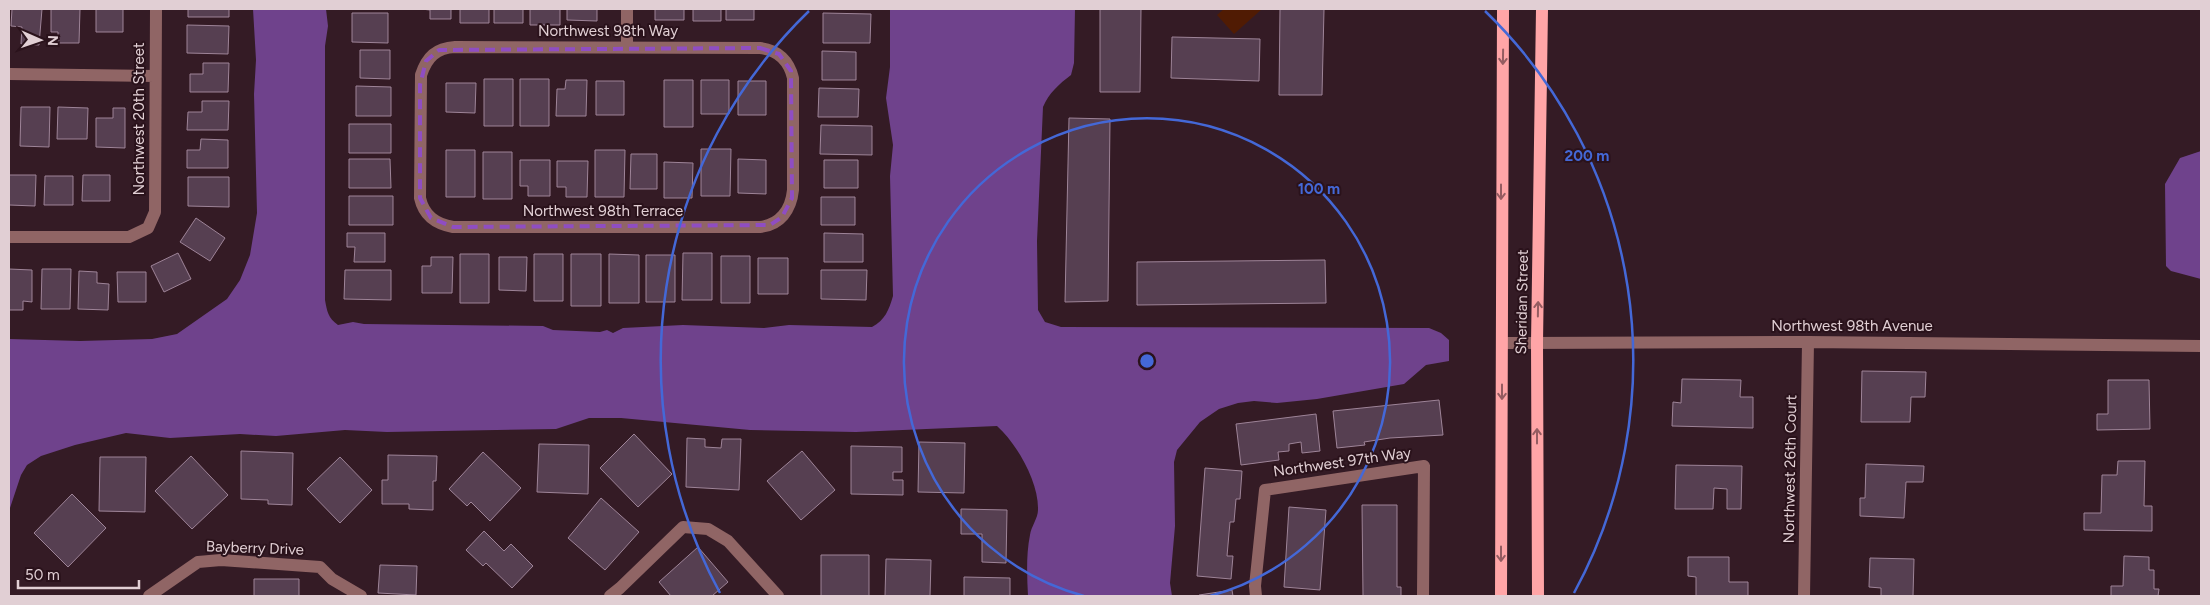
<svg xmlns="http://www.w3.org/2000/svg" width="2210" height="605" font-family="Figtree,sans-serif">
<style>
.green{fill:#501b03}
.water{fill:#6f428c}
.building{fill:#563f51;stroke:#9e8498}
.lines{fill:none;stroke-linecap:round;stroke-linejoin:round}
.minor{stroke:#906565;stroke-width:12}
.major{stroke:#ffa5a7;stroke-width:12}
.oneway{stroke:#945c61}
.marked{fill:none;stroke:#8f4dc3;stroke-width:4;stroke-dasharray:10 6;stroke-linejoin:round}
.ring{fill:none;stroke:#4468d7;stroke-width:2.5}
.labels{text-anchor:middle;stroke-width:4;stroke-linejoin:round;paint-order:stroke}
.street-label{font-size:15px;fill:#e1cfd4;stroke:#2a121b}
.centre{fill:#4468d7;stroke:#2a121b;stroke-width:2.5}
.ring-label{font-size:15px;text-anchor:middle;font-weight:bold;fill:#4468d7;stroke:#2a121b;stroke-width:4;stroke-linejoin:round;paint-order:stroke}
</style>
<rect width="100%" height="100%" fill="#341b25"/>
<path class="green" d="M1224,9H1262L1234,34L1217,15Z"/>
<path class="water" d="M253,9H326L328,26L325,46V300C327,311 328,318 338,325L353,322L364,324L543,326L553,330L600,332L607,330L613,333L623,328L683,325L764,328L789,325L872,327C885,320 889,310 893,296L890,176L893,145L886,98L890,67V9H1075L1074,63L1071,75C1059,84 1049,93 1043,107L1037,241L1038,310L1045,322L1061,327L1429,328L1441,333L1449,340V361L1426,365L1404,384L1317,399L1277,403L1254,401L1238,403L1219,409L1200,422L1177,450L1174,462L1175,526L1170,583L1172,596H1028C1027,576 1026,555 1030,535C1031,527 1038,518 1038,510C1039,482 1017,444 997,426L856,432L750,430L621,418H589L556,429L387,432L345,430L276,436L240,434L170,438L126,433L75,445L41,456L27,465L21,475L9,511V339L80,341L152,339L177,334L227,299L240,280L250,255L257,213L254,94L256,60Z
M2201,151V279L2171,271L2166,266L2165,184L2180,158Z"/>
<path class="building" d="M12,9H42L39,45L21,44L22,27L11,26Z
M51,9H80L79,43H58V32H51Z
M96,9H123V32H96Z
M188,9H229V17H188Z
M421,9H451V19H430V10Z
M460,9H489V23H460Z
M494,9H523V23H494Z
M530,9H560V25H530Z
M567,9H597V21L567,20Z
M655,9H684V20H655Z
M693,9H721V21H693Z
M726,9H754V20H726Z
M1100,9H1141L1140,92H1100Z
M1280,9H1324L1322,95H1279Z
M352,13H388V43L352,42Z
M823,13L871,14L870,43H823Z
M187,25L229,26L228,54L187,53Z
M1172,37L1260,39L1259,81L1171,78Z
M360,50H390V79L360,78Z
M822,51L856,52V80H822Z
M203,63H229L228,92H190V74H203Z
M484,79H513V126H484Z
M520,79H549V126H520Z
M566,80H587L586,116H556L557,89H565Z
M664,80H693V127H664Z
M701,80H729V114H701Z
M596,81H624V115H596Z
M738,81H766V115H738Z
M446,83H476L475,113L446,112Z
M356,86L391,87V116H356Z
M819,88L859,89L858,117H818Z
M202,101H229L228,130H187L188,112H202Z
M21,107H50L49,147L20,146Z
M58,107L88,108L87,139H57Z
M113,108H125V148L96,147V118H113Z
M1069,118L1110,119L1108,301L1065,302Z
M349,124H391V153H349Z
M821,125L872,126V155L820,154Z
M201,139L228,140V168H187V150H200Z
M701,149H731L730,196H701Z
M446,150H475V197H446Z
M595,150H625L624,197H595Z
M483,152H512V199H483Z
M631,154H657V189H630Z
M349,159H390L391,188H349Z
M738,159L766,160V194L738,193Z
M520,160H550V196H528V186H520Z
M824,160H858V188H824Z
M557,161H588L587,197H566V187H557Z
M664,162L693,163L692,198H664Z
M9,175H36L35,206L9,205Z
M83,175H110V201H82Z
M45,176H73V205H44Z
M188,177H229V207L188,206Z
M349,196H393V225H349Z
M821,197H855V225H821Z
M196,218L225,238L210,261L180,242Z
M347,233H385V262H354L355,247H347Z
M824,233L863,234V262H824Z
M178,253L191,279L164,292L151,266Z
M683,253H712V300H682Z
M460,254H489V303H460Z
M534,254H563V301H534Z
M571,254H601V306H571Z
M609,254L639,255V303H609Z
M646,255H675V302H646Z
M721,256H750V303H721Z
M431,257H453L452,293H422V266H431Z
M499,257H527L526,291L499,290Z
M758,258H788V294H758Z
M1325,260L1326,303L1137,305V262Z
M9,269L32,270V302L23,301V310H9Z
M42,269H71L70,309H41Z
M345,270H391V300L344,299Z
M821,270H867L866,300L821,299Z
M79,271L97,272V283L109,284L108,310L78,309Z
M117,272H146V302H118Z
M1862,371L1926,372L1925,397H1911L1910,422H1861Z
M1682,379L1741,380L1740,397H1753V428L1672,426L1673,402L1681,403Z
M2108,380H2149L2150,429L2097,430V414H2108Z
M1439,400L1443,435L1390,438L1364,442L1365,445L1337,448L1333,411Z
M1316,414L1320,451L1302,453L1301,442L1289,444V451L1278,452L1279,460L1241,465L1236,424Z
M634,434L672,474L638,507L600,468Z
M687,438L705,439V447L721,448L722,439H741L739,490L686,487Z
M919,442L965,443L964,493L918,492Z
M539,444L589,445L588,494L537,492Z
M851,446L902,447V472H893V480H903V495L851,494Z
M241,451L293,453L292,505L268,504V500L241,499Z
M802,451L835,490L801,520L767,481Z
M483,452L521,488L490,521L471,502L467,506L449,489Z
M388,455L437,456L436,481H433V510L409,509V504H382V480H388Z
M191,456L228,495L192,529L155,491Z
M100,457H146L145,512L99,511Z
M340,457L372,490L340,523L307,489Z
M2118,461H2145L2144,506H2152V531L2084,530V513H2101L2102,475H2117Z
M1866,464L1924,466L1923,482H1906L1904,518L1860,516V498H1865Z
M1676,465L1742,466L1741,509H1727V489L1714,488L1713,509H1675Z
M1205,468L1242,471L1240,499H1236L1234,522H1230L1227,556H1233L1231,579L1197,576Z
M72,494L106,528L68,567L34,533Z
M601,498L639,532L605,570L568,538Z
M1362,505H1397V587H1401V596H1363Z
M1289,507L1326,510L1320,590L1284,587Z
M961,509L1007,510L1006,563L982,562V534H961Z
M484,531L504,551L511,544L533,566L512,588L486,563L483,566L466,550Z
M698,547L728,582L712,596H671L659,582Z
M821,555H869V596H821Z
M2124,556L2149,557V570H2154V589H2159L2158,596H2111V586H2123Z
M1688,557H1729V582H1748V596H1696V577L1688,576Z
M1870,558L1914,559L1913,596H1881V588L1869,587Z
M886,559L931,560L930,596H885Z
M380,565L417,566L416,595L378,593Z
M964,577L1010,578V596H964Z
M254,579H299V596H254Z
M1232,590L1233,596H1200L1199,595Z"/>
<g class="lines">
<path class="minor" d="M455,47L760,48C778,50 789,61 793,78V190C791,210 780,225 760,227H453C436,224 424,216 420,198L421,75C427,57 436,48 455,47Z
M627,47V9
M9,74L155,76
M9,237H129L148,228L155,212L156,9
M1502,343L1808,342L2201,346
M149,596L198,562L221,560L320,567L332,579L361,596
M610,596L620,588L683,527L708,529L728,541L778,596
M1256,596L1255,586L1265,490L1424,466L1423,596
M1804,596L1808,342"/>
<path class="major" d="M1501,596L1503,9
M1538,596L1537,343L1542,9"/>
</g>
<defs><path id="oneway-shaft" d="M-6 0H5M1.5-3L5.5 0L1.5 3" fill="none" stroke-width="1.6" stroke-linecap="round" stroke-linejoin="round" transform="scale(1.25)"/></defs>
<g class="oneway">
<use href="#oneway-shaft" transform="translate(1503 57) rotate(91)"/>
<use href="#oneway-shaft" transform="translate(1501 192) rotate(90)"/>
<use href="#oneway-shaft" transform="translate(1538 309) rotate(-89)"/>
<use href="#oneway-shaft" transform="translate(1502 392) rotate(90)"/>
<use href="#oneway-shaft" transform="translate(1537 436) rotate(-90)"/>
<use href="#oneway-shaft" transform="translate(1501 554) rotate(90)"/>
</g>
<path class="marked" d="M760,48L779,54L791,71L792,198L782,217L770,225L453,227L431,218L420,198V85L426,61L439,50Z"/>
<g class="ring">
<path d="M1084 596A243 243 0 1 1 1210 596"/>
<path d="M720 593A486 486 0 0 1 809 11M1485 11A486 486 0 0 1 1574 593"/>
</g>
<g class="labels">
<g class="street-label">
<text x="608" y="36">Northwest 98th Way</text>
<text transform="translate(139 119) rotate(-90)" y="5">Northwest 20th Street</text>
<text x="603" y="216">Northwest 98th Terrace</text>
<text transform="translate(1522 302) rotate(-89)" y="5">Sheridan Street</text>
<text x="1852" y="331">Northwest 98th Avenue</text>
<text transform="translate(1342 462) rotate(-8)" y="5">Northwest 97th Way</text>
<text transform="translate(1790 469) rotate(-89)" y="5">Northwest 26th Court</text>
<text transform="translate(255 548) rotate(2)" y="5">Bayberry Drive</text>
</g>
</g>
<circle cx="1147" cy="361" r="8" class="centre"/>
<g class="ring-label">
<text x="1587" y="161">200 m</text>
<text x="1319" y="194">100 m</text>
</g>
<rect width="2210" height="605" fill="none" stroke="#e1cfd4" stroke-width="20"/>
<g transform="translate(40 40) rotate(92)" stroke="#2a121b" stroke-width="4" paint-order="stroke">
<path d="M0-4L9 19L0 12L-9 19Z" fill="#e1cfd4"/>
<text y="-8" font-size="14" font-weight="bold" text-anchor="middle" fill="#e1cfd4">N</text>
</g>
<path d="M18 580v8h121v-8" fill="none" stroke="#e1cfd4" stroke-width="2.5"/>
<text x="25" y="580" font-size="15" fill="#e1cfd4" stroke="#2a121b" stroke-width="4" paint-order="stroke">50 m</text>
</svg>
